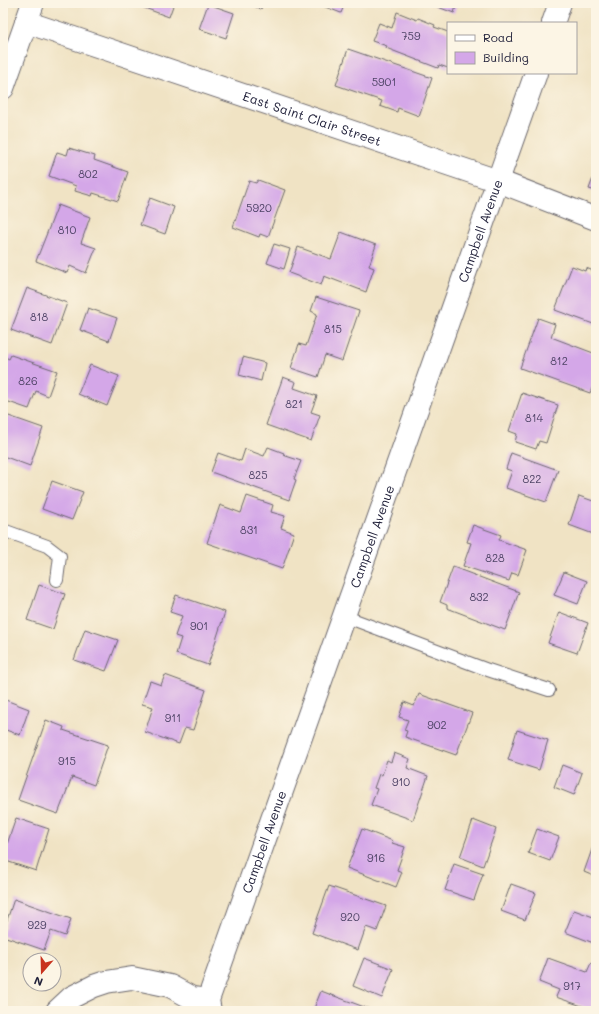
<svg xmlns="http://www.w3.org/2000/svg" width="599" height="1014" font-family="Mali,sans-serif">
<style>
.building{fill:#d4a7e8}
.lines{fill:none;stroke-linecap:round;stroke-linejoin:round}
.lane-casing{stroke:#6a666b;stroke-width:14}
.street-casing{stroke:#6a666b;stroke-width:24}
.secondary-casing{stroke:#6a666b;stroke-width:24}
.lane{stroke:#fff;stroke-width:12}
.street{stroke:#fff;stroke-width:22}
.secondary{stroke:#fff;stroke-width:22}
.labels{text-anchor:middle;stroke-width:3;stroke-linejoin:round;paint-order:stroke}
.number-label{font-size:11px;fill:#4e4366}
.street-label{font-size:13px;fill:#22223b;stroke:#fcf5e5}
</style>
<rect width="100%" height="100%" fill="#fcf5e5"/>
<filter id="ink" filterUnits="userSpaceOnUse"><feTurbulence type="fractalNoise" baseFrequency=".025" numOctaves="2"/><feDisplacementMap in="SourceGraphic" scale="8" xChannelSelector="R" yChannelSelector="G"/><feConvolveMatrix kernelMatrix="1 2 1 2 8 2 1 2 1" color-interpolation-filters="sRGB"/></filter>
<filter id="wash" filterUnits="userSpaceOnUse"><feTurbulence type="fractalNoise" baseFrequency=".012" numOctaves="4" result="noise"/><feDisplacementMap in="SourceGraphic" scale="16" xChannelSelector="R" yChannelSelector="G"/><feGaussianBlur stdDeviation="0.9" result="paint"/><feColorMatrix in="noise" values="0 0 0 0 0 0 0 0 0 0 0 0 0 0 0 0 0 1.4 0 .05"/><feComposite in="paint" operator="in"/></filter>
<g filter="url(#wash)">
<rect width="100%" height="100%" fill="#f0e3c4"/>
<g id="blocks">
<path class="building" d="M131,3H174L169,17Z
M246,3H263L261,9Z
M315,3H345L341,13Z
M427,3H457L454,13Z
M208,4L234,13L226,38L199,29Z
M397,12L417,20L418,18L435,25L434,27L448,32V68L439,65L438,68L386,48L387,46L372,41L379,23L392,28Z
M348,49L432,78L419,116L398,108L397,112L380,106L382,101L336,85Z
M69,148L95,156L94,160L128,172L118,201L93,193L92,196L75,191L76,186L49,176L57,152L67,155Z
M596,170V191L589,189Z
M258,180L285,190L268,237L260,234L259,237L233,227L249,181L256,183Z
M150,198L174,207L165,234L140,225Z
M58,205L90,217L81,243L96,248L86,273L70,266L67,273L36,261Z
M341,232L376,245L369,266L374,268L366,292L324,276L321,285L289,273L298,247L331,259Z
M274,244L290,249L284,269L267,263Z
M572,266L585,271L586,268L596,272V325L555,310Z
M27,288L67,303L52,345L11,330Z
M316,297L359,311L342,361L325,355L318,377L291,368L299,344L306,346L317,314L311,311Z
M88,308L117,318L109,341L80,330Z
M538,318L555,324L551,337L596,354V378L590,393L520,368Z
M11,355L57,371L48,396L36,391L29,409L3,400V356L9,359Z
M243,357L265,363L261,381L239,375Z
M90,365L119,376L107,406L78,394Z
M283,377L296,382L294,388L317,396L311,412L320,415L311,441L266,425Z
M522,393L558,405L546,443L539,441L536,449L515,442L517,434L509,431Z
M3,414L43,428L30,466L3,456Z
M268,447L284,453L283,455L301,461L294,479L296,480L289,500L211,472L218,453L241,461L245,449L264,456Z
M511,453L558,470L546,502L506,488L512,471L506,469Z
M52,481L83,492L72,520L42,509Z
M247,496L273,505L271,512L285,516L281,528L294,533L282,569L207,543L220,505L241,513Z
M579,496L596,502V535L569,525Z
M473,525L501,535L499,540L527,550L518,575L512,573L509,581L463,566L471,543L467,542Z
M453,567L519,592L505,630L447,608V605L440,602Z
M564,572L587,581L578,604L554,595Z
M39,585L65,594L53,629L27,620Z
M176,595L225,612L208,665L176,654L181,638L175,636L182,616L170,612Z
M559,612L588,623L577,653L548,643Z
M85,629L118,640L106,671L74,660Z
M165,675L206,690L193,730L185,728L179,744L145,732L153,707L142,704L150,681L161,685Z
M419,694L472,713L456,755L405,737L407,731L404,730L408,720L399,717L404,702L414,706Z
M3,699L29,709L20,735L3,729Z
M46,720L64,727L63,730L108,745L94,785L72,777L58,814L18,800Z
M517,730L548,740L539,770L508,760Z
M394,753L410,759L407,768L428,776L413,820L371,805L377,789L374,788L379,774L382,775L387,760L391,762Z
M562,765L582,773L574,795L554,787Z
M16,818L49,829L36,871L3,860V856Z
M473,820L496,829L483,866L460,857Z
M362,829L393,841L392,843L405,847L397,870L402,872L396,887L347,868Z
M537,829L559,837L550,861L528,853Z
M596,838V877L584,872Z
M454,864L483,874L474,900L445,890Z
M511,884L536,893L525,920L501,911Z
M329,886L386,906L377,931L366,927L358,950L312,933Z
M14,899L71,919L65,936L51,931L44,950L3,936V932Z
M574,910L596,918V944L565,932Z
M364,958L393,969L382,998L353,986Z
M548,958L587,972L591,963L596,965V1011L556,997L559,990L539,982Z
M321,991L375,1011H313Z"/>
</g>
</g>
<g filter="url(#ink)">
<use href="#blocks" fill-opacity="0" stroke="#6a666b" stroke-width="1"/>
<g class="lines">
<defs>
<path id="lane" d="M3,530L47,546L60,556L57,580
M344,616L488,670L549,690"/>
<g id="street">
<path id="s1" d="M26,22L498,181L596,219"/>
<path d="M553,23L560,3"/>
<path d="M57,1011L72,997L94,986L106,982L132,978L170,986L192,998L208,1000"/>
<path id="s2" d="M210,1011L208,1000L536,73"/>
</g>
<path id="secondary" d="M3,88L33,3"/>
</defs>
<use href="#lane" class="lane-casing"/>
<use href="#street" class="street-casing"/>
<use href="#secondary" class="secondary-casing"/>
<use href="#lane" class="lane"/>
<use href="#street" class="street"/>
<use href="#secondary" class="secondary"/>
</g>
</g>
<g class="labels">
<g class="number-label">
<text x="411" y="40">759</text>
<text x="384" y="86">5901</text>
<text x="88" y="178">802</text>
<text x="259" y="212">5920</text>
<text x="67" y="234">810</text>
<text x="39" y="321">818</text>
<text x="333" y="333">815</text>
<text x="559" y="365">812</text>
<text x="28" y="385">826</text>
<text x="294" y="408">821</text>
<text x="534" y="422">814</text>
<text x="258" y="479">825</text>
<text x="532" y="483">822</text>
<text x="249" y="534">831</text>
<text x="495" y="562">828</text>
<text x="479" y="601">832</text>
<text x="199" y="630">901</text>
<text x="173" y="722">911</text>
<text x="437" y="729">902</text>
<text x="67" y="765">915</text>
<text x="401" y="786">910</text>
<text x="376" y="862">916</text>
<text x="350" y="921">920</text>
<text x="37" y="929">929</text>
<text x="572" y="990">917</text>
</g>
<g class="street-label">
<text dy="5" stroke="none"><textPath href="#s1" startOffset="302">East Saint Clair Street</textPath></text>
<text dy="5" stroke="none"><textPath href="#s2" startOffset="827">Campbell Avenue</textPath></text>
<text dy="5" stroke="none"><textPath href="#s2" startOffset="503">Campbell Avenue</textPath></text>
<text dy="5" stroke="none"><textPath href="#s2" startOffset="179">Campbell Avenue</textPath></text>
</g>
</g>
<rect width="599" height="1014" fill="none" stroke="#fcf5e5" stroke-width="16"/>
<rect x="447" y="22" width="130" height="52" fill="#fcf5e5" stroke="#a5a1a1"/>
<rect x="455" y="35" width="20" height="6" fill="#ffffff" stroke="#a5a1a1"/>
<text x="483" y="42" font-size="12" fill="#22223b">Road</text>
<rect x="455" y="52" width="20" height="12" fill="#d4a7e8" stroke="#a5a1a1"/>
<text x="483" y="62" font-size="12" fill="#22223b">Building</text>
<g transform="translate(42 972) rotate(200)"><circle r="19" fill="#fcf5e5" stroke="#a5a1a1"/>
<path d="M0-3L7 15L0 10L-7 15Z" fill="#c8321e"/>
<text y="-6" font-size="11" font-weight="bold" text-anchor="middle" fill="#22223b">N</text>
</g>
</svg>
